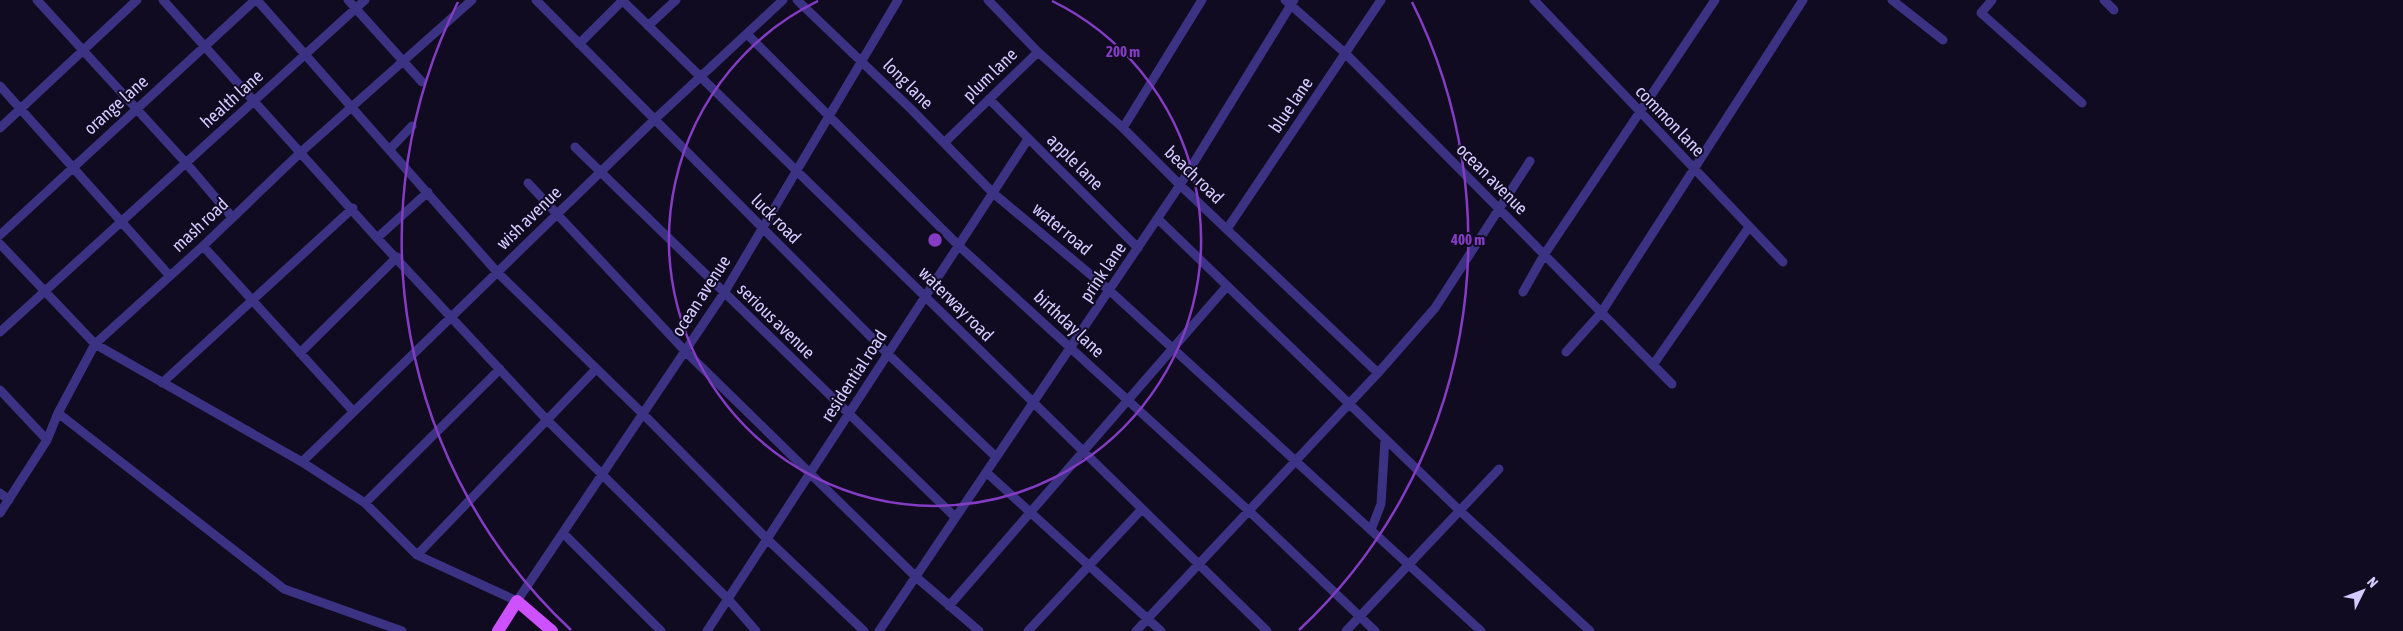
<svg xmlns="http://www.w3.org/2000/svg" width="2403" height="631" font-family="'Asap Condensed',sans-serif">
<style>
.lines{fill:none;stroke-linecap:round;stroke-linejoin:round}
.minor{stroke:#3c3283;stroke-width:9}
.primary{stroke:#cd51ff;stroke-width:12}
.ring{fill:none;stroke:#843cc5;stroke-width:2.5}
.labels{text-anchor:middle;stroke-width:4;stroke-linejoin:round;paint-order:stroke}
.street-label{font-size:18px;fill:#d5caff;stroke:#100b20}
.centre{fill:#843cc5;stroke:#100b20;stroke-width:2.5}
.ring-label{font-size:15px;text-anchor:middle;font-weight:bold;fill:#843cc5;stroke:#100b20;stroke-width:4;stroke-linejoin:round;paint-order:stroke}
</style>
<rect width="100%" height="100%" fill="#100b20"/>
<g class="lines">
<path class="minor" d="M37,0L186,163L232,217
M163,0L377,238L547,420L728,599L756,631
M257,0L497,272L643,414L767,539L864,631
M348,0L422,82
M536,0L888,354L996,457
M622,0L1267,631
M797,0L911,109L993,193L1109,290L1481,631
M988,0L1038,52L1123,128L1180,185L1378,373
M1285,0L1345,53L1672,384
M1534,0L1783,262
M1892,0L1943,40
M1992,0L1981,13L2082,103
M2104,0L2114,10
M648,26L676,0
M747,34L959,246L1249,511L1375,631
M579,44L622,1
M0,86L169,275
M989,99L1138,248
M0,128L137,0
M1123,128L1202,0
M944,143L1038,52
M575,147L955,517
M390,149L412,126
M528,183L685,351L916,577L979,631
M1158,219L1459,510L1590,631
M1227,229L1381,0
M0,235L255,0
M377,238L428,192
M0,244L95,344L302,462L365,503L417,555L517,601L724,293L898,0
M203,246L353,411
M1523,292L1544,255L1715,0
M0,332L365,0
M1566,352L1601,313L1803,0
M300,353L397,257
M1653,365L1749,227
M162,383L353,208
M0,390L47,440
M58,413L284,589L402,631
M302,462L654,120L783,0
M986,472L1161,631
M0,493L9,500
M365,503L500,369
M0,513L47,440L58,413L95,344L203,246L301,152L472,0
M1371,530L1381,504L1385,439
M563,533L661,631
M417,555L596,369
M949,606L1227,286
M707,631L1028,139
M879,631L1180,185L1294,0
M1028,631L1142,509
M1136,631L1378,373L1435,308L1530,161
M1346,631L1499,469"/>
<path class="primary" d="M498,631L517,601L552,631"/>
</g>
<g class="ring">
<path d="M1052 1A266 266 0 1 1 818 1"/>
<path d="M571 630A533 533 0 0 1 458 2M1412 2A533 533 0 0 1 1299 630"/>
</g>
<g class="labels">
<g class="street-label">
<text transform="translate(990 75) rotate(-44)" y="6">plum lane</text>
<text transform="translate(908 84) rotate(45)" y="6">long lane</text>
<text transform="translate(232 99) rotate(-42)" y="6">health lane</text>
<text transform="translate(116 105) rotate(-42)" y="6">orange lane</text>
<text transform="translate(1291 105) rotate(-56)" y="6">blue lane</text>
<text transform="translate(1670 121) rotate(46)" y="6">common lane</text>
<text transform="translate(1075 162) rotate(45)" y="6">apple lane</text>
<text transform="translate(1194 175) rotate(44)" y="6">beach road</text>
<text transform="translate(1492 179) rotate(45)" y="6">ocean avenue</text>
<text transform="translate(529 218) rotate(-44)" y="6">wish avenue</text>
<text transform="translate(776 219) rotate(45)" y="6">luck road</text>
<text transform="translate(200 225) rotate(-43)" y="6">mash road</text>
<text transform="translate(1062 229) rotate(40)" y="6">water road</text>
<text transform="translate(1103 272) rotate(-56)" y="6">prink lane</text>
<text transform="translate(701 296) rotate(-57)" y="6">ocean avenue</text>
<text transform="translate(956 304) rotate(45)" y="6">waterway road</text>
<text transform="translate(776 321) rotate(44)" y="6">serious avenue</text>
<text transform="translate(1069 324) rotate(43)" y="6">birthday lane</text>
<text transform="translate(854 376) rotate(-57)" y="6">residential road</text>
</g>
</g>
<circle cx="935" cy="240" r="8" class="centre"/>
<g class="ring-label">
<text x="1123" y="57">200 m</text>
<text x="1468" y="245">400 m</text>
</g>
<g transform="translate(2363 591) rotate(48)" stroke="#100b20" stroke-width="4" paint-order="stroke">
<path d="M0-4L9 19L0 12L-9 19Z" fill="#d5caff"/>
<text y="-8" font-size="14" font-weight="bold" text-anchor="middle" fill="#d5caff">N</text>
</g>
</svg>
